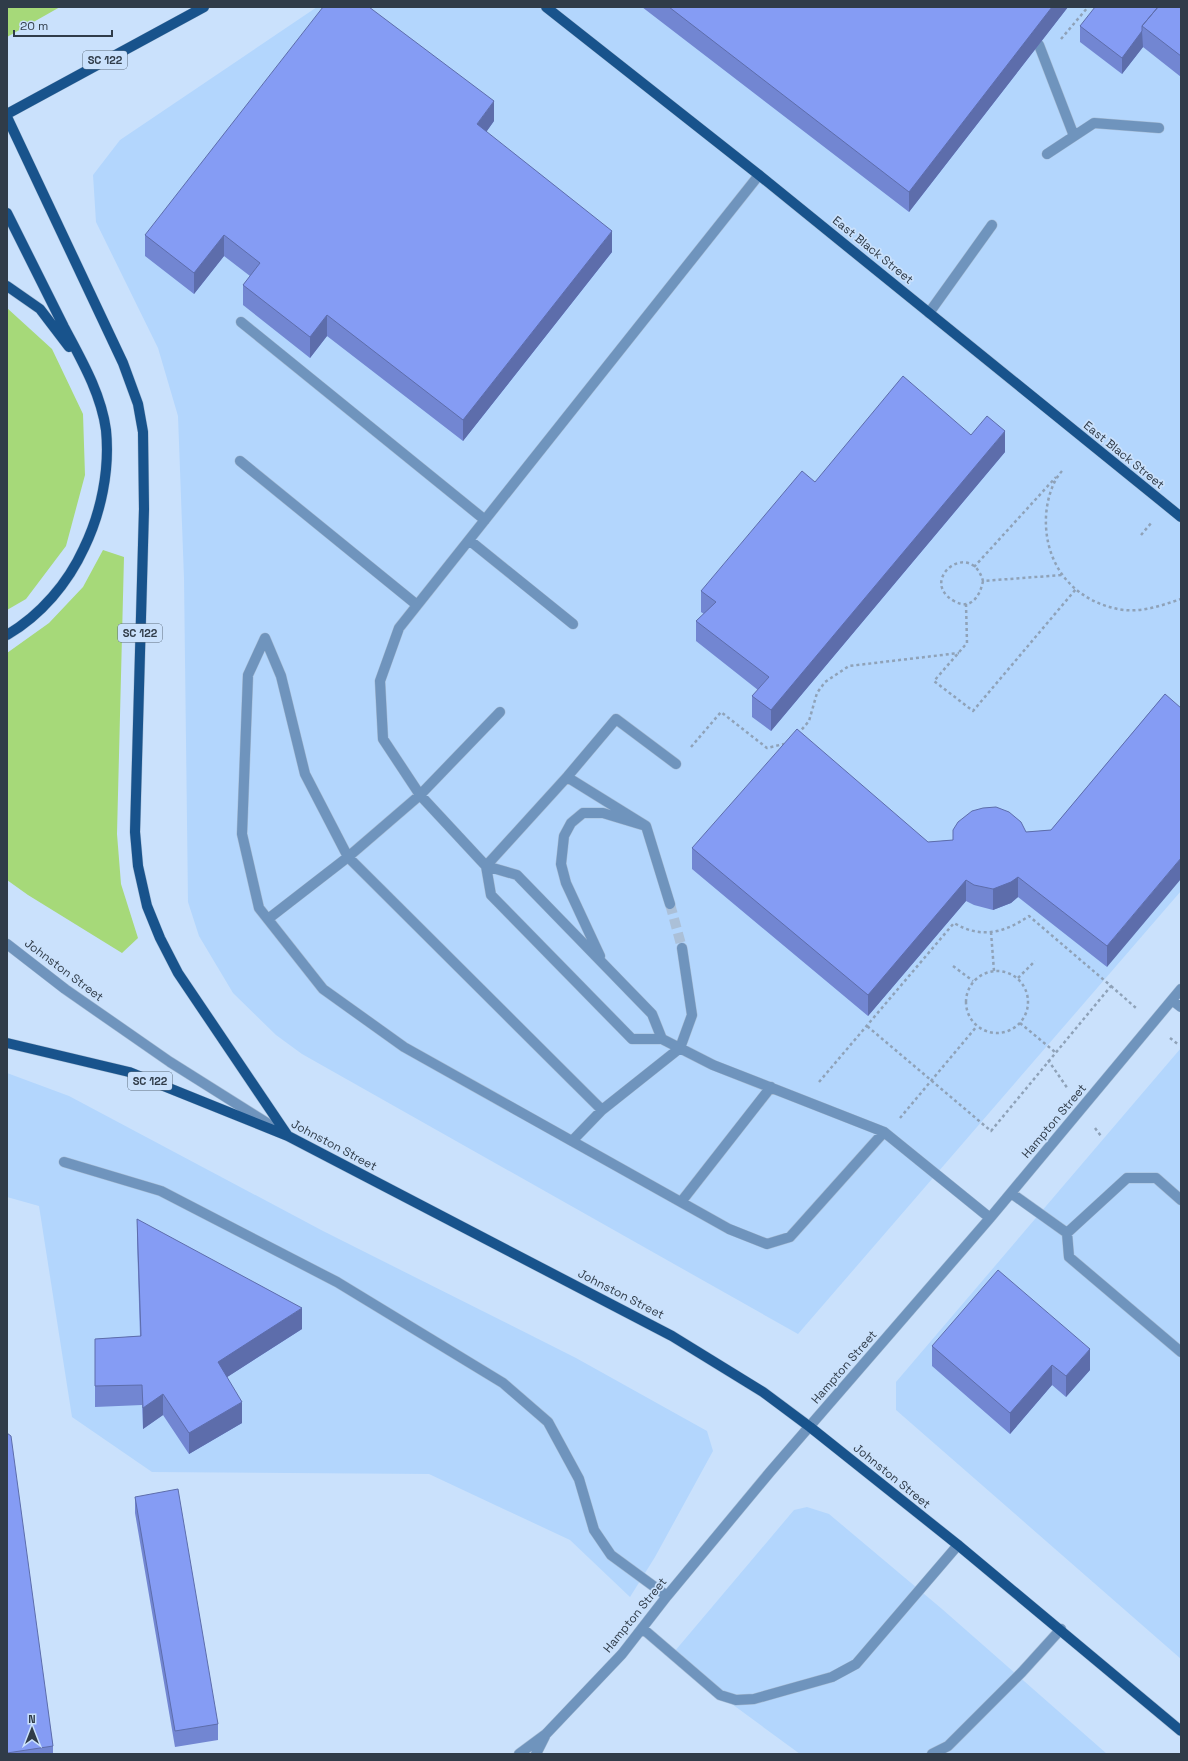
<svg xmlns="http://www.w3.org/2000/svg" width="1188" height="1761" font-family="'Space Grotesk',sans-serif">
<style>
.built{fill:#b3d6fd}
.green{fill:#a6d979}
.lines{fill:none;stroke-linecap:round;stroke-linejoin:round}
.minor-tunnel{stroke:#abc0d8;stroke-width:10;stroke-dasharray:10 5;stroke-linecap:butt}
.minor-casing{stroke:#a8bdd5;stroke-width:11}
.major-casing{stroke:#a8bdd5;stroke-width:11}
.path{stroke:#8fa2b8;stroke-width:2.5;stroke-dasharray:3 3;stroke-linecap:butt}
.minor{stroke:#6f94bd;stroke-width:10}
.major{stroke:#18538c;stroke-width:10}
.wall{fill:#7286d2}
.shaded-wall{fill:#5d6dab}
.building{fill:#859cf4;stroke:#5d6dab}
.labels{text-anchor:middle;stroke-width:3.5;stroke-linejoin:round;paint-order:stroke}
.shield{fill:#cae1fc;stroke:#5e6e7f;stroke-width:1}
.shield-label{font-size:11px;font-weight:bold;fill:#303c49}
.street-label{font-size:12px;fill:#303c49;stroke:#cae1fc}
</style>
<rect width="100%" height="100%" fill="#cae1fc"/>
<path class="built" d="M317,7H1181V891L798,1334L302,1054L276,1035L233,993L199,936L188,902L184,578L178,416L158,348L96,222L93,175L120,140Z
M1181,1048V1659L896,1410V1382Z
M7,1073L69,1096L323,1231L576,1358L707,1431L713,1451L655,1557L630,1597L570,1540L429,1474L152,1472L72,1417L39,1206L7,1197Z
M807,1507L829,1514L942,1609L1107,1754H800L669,1658L794,1510Z"/>
<path class="green" d="M7,7H60L7,37Z
M7,308L52,349L83,414L85,475L66,546L26,599L7,610Z
M103,550L124,557L117,834L121,884L138,938L122,953L28,895L7,880V653L49,623L83,587Z"/>
<g class="lines">
<path class="minor-tunnel" d="M670,904L682,948"/>
<defs>
<path id="minor" d="M1039,45L1074,136
M1047,154L1094,123L1159,128
M759,175L399,628L380,681L383,739L420,795L486,866L491,895L632,1039H662L713,1065L884,1132L990,1218
M929,313L992,225
M241,322L485,520
M240,461L417,605
M469,540L573,624
M567,777L646,826L670,904
M486,866L567,777L616,719L676,764
M486,866L517,875L652,1014L662,1039
M268,919L348,857L420,795L500,712
M7,944L65,989L170,1062L275,1128
M682,948L692,1015L680,1048L602,1110L348,857L305,774L281,676L265,638L248,675L242,834L259,908L323,989L404,1047L729,1229L767,1244L790,1237L884,1132
M600,956L566,883L561,864L564,836L571,823L583,813H603L646,826
M1172,1000L1181,1007
M572,1141L602,1110
M64,1162L161,1191L337,1282L503,1383L548,1422L579,1479L594,1530L611,1555L667,1596
M1011,1193L1067,1233L1069,1257L1181,1352
M681,1202L771,1087
M1067,1233L1127,1178H1156L1181,1200
M642,1628L720,1695L736,1700L754,1699L832,1677L856,1664L958,1545
M519,1754L546,1734L622,1654L667,1596L770,1472L990,1218L1181,989
M536,1754L545,1736
M932,1754L948,1746L1022,1672L1061,1629"/>
<path id="major" d="M546,7L759,175L1181,517
M7,114L204,7
M7,117L123,363L138,404L143,432L144,509L135,832L138,866L147,906L160,938L178,973L288,1136
M7,213C26,251 45,289 64,327C81,359 101,393 106,430C110,470 101,513 84,548C68,583 41,615 7,635
M7,286L40,309L69,347
M7,1043L129,1072L288,1136L672,1336L763,1392L810,1427L958,1545L1181,1731"/>
</defs>
<use href="#minor" class="minor-casing"/>
<use href="#major" class="major-casing"/>
<path class="path" d="M1061,39L1088,7
M1062,471C1050,484 1045,508 1046,526C1048,571 1079,604 1124,610C1144,612 1163,605 1181,599
M1141,535L1152,522
M974,567L1056,477
M983,581C980,596 971,611 954,601C917,580 971,538 983,581L1062,575
M966,604L967,643L934,681L973,711L1076,589
M798,734L809,721L817,693L825,682L849,666L959,653
M691,747L721,712L767,748L784,744
M991,932L994,971
M953,966L973,981
M966 1002a31 31 0 1 1 62 0a31 31 0 1 1-62 0Z
M1018,978L1035,961
M1111,986L1136,1008
M1020,1023L1055,1052
M1170,1038L1179,1045
M1048,1060L1068,1089
M819,1082L954,923C981,939 1004,933 1029,916L1111,986L991,1131L867,1026
M900,1118L977,1026
M1095,1128L1101,1136"/>
<use href="#minor" class="minor"/>
<use href="#major" class="major"/>
</g>
<path class="wall" d="M642,7H1068L909,212Z
M1181,7V77L1143,47L1122,74L1080,42V26Z
M494,121L486,132L612,252L463,441L327,336L310,358L243,305V285L250,276L224,256L194,294L145,256V235Z
M971,435L1005,452L771,731L752,717V696L758,690L696,641V621L704,614L701,612V591L815,482Z
M1165,694L1107,967L1018,897L1011,903L993,910L974,905L966,901L868,1016L692,869V848L928,842L953,840L1026,832L1051,830Z
M137,1219L302,1329L227,1377L242,1423L189,1454L163,1415L143,1429L142,1405L95,1407V1339L140,1336L137,1240Z
M932,1346L1090,1370L1066,1397L1052,1385L1010,1434L932,1366Z
M7,1433L53,1746V1754H7Z
M135,1497L218,1724V1740L175,1747L135,1513Z"/>
<path class="shaded-wall" d="M1052,7H1068L909,212V192Z
M1142,31L1143,47L1122,74V58Z
M494,101V121L477,145V124Z
M612,231V252L463,441V420Z
M224,235V256L194,294V273Z
M327,315V336L310,358V337Z
M1005,431V452L771,731V710Z
M1181,858V879L1107,967V946Z
M1018,877V897L1011,903L993,910V889Z
M966,880V901L868,1016V995Z
M302,1308V1329L218,1383V1362Z
M1090,1349V1370L1066,1397V1376Z
M1052,1365V1385L1010,1434V1413Z
M163,1394V1415L143,1429V1408Z
M242,1402V1423L189,1454V1433Z"/>
<path class="building" d="M323,7H369L494,101L477,124L612,231L463,420L327,315L310,337L243,285L260,263L224,235L194,273L145,235Z
M669,7H1052L909,192Z
M1095,7H1158L1142,26V31L1122,58L1080,26Z
M1158,7H1181V56L1142,26Z
M903,376L971,435L987,416L1005,431L771,710L752,696L769,677L696,621L716,602L701,591L802,471L815,482Z
M1165,694L1181,708V858L1107,946L1018,877L1011,882L993,889L974,885L966,880L868,995L692,848L797,729L928,842L953,840V830L958,822L972,811L983,808L996,807L1009,812L1021,822L1026,832L1051,830Z
M137,1219L302,1308L218,1362L242,1402L189,1433L163,1394L143,1408L142,1385L95,1386V1339L141,1336Z
M998,1270L1090,1349L1066,1376L1052,1365L1010,1413L932,1346Z
M7,1433L11,1436L53,1746L7,1753Z
M178,1489L218,1724L175,1731L135,1497Z"/>
<g class="labels">
<g class="shield">
<rect x="83" y="51" width="44" height="18" rx="3"/>
<rect x="118" y="624" width="44" height="18" rx="3"/>
<rect x="128" y="1072" width="44" height="18" rx="3"/>
</g>
<g class="shield-label">
<text x="105" y="64">SC 122</text>
<text x="140" y="637">SC 122</text>
<text x="150" y="1085">SC 122</text>
</g>
<g class="street-label">
<text transform="translate(873 250) rotate(39)" y="4">East Black Street</text>
<text transform="translate(1124 455) rotate(39)" y="4">East Black Street</text>
<text transform="translate(64 970) rotate(37)" y="4">Johnston Street</text>
<text transform="translate(1054 1121) rotate(-50)" y="4">Hampton Street</text>
<text transform="translate(334 1145) rotate(28)" y="4">Johnston Street</text>
<text transform="translate(621 1294) rotate(27)" y="4">Johnston Street</text>
<text transform="translate(844 1367) rotate(-49)" y="4">Hampton Street</text>
<text transform="translate(892 1476) rotate(39)" y="4">Johnston Street</text>
<text transform="translate(635 1615) rotate(-51)" y="4">Hampton Street</text>
</g>
</g>
<rect width="1188" height="1761" fill="none" stroke="#303c49" stroke-width="16"/>
<g transform="translate(32 1729)" stroke="#cae1fc" stroke-width="3" paint-order="stroke">
<path d="M0-3L7 15L0 10L-7 15Z" fill="#303c49"/>
<text y="-6" font-size="11" font-weight="bold" text-anchor="middle" fill="#303c49">N</text>
</g>
<path d="M14 30v6h98v-6" fill="none" stroke="#303c49" stroke-width="2"/>
<text x="20" y="30" font-size="12" fill="#303c49" stroke="#cae1fc" stroke-width="3" paint-order="stroke">20 m</text>
</svg>
